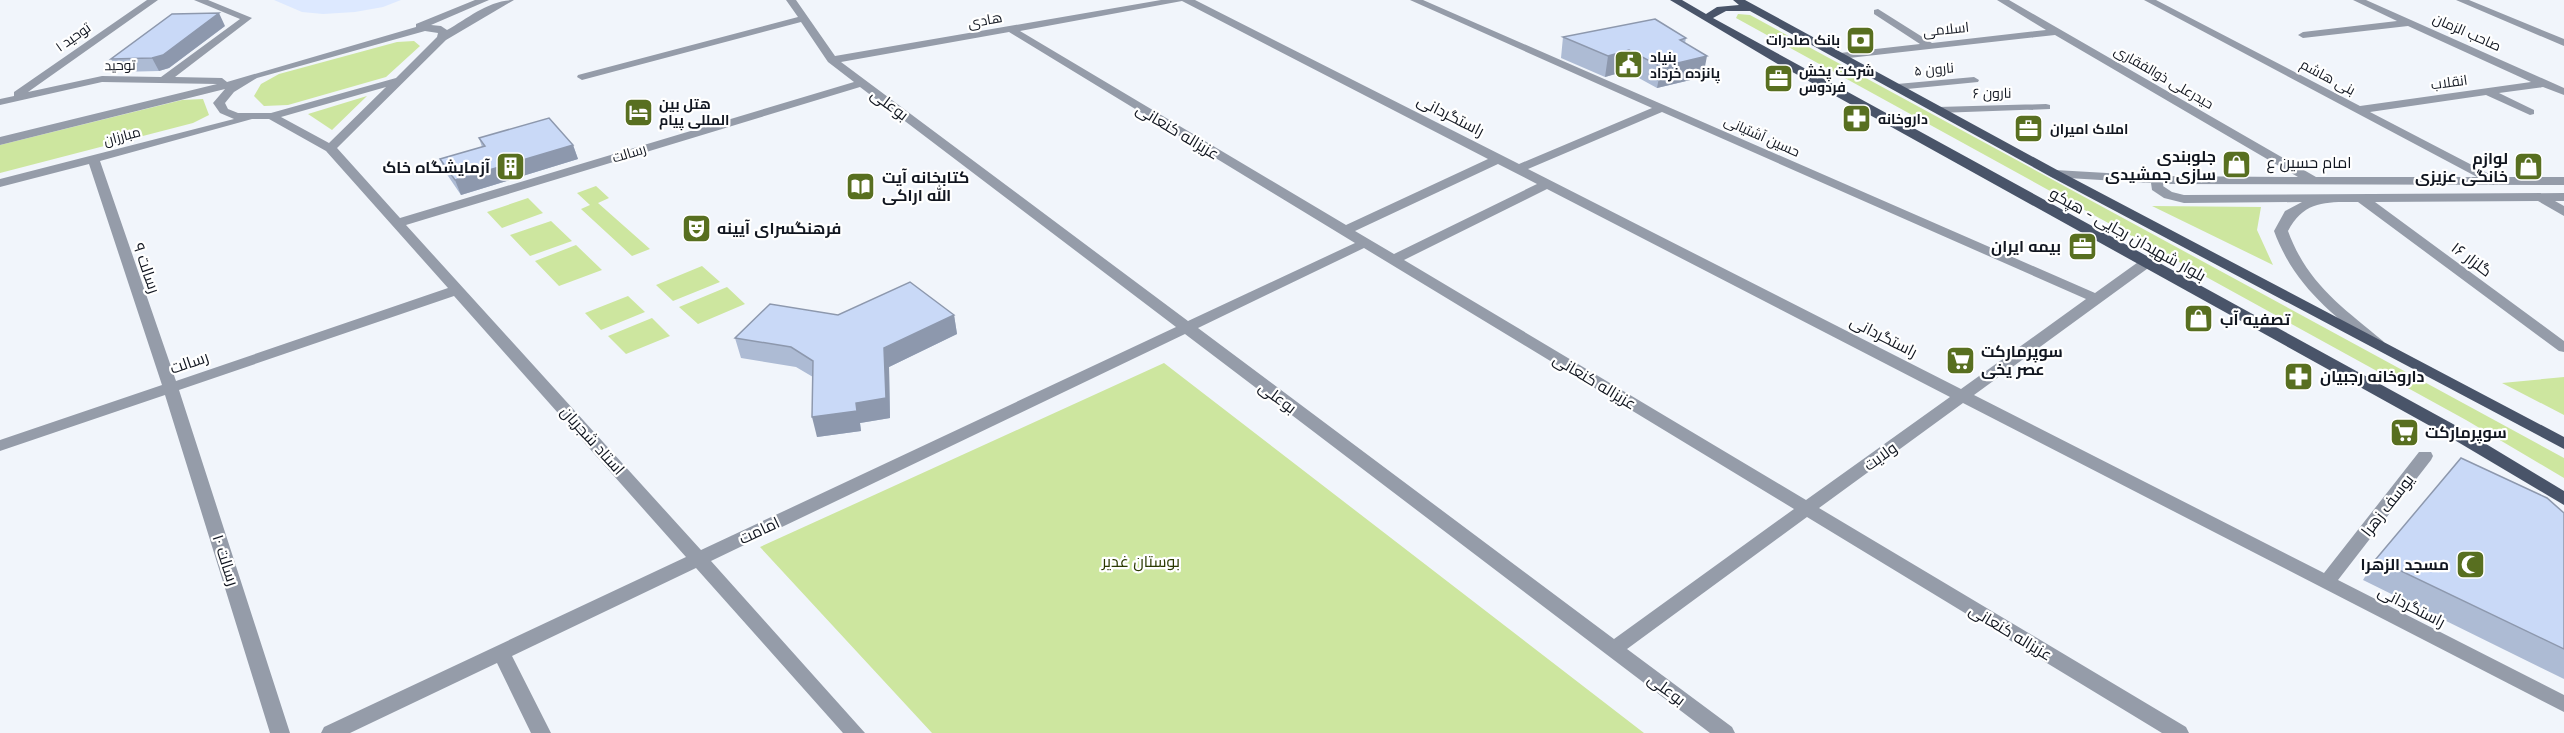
<svg xmlns="http://www.w3.org/2000/svg" width="2564" height="733" font-family="Mulish,Cairo,sans-serif">
<style>
.built{fill:#dde9ff}
.green{fill:#cde69f}
.lines{fill:none;stroke-linecap:round;stroke-linejoin:round}
.minor{fill:#959ca9;fill-rule:evenodd}
.major{fill:#495469;fill-rule:evenodd}
.wall{fill:#adbbd4}
.shaded-wall{fill:#8d98ad}
.building{fill:#c9d9f7;stroke:#8d98ad;stroke-width:1.5}
.labels{text-anchor:middle;stroke-width:4.5;stroke-linejoin:round;paint-order:stroke}
.far-street-label{font-size:14px;fill:#111620;stroke:#fff}
.far-poi-label{font-size:14px;font-weight:bold;fill:#111620;stroke:#fff;text-anchor:start}
.street-label{font-size:16px;fill:#111620;stroke:#fff}
.poi-label{font-size:16px;font-weight:bold;fill:#111620;stroke:#fff;text-anchor:start}
.park-label{font-size:16px;fill:#2a3900;stroke:#fff}
</style>
<rect width="100%" height="100%" fill="#f1f5fb"/>
<path class="built" d="M274,0H401L383,7L355,12L323,14L302,12Z"/>
<path class="green" d="M1738,14L1750,15L2564,458V478L2466,420L1736,18Z
M414,41L420,46L386,77L288,105L264,106L254,96L261,84L279,74L397,42Z
M367,96L332,130L308,114Z
M203,99L209,115L193,123L0,173V145L182,100Z
M596,186L609,198L598,203L650,249L632,256L581,209L590,205L577,193Z
M528,198L543,213L502,228L487,212Z
M2152,206L2261,207L2257,230L2273,265Z
M551,221L572,241L530,256L510,235Z
M576,245L602,270L559,286L535,261Z
M702,266L720,282L673,301L656,285Z
M727,287L745,304L698,324L679,307Z
M628,296L645,312L601,330L585,313Z
M652,318L670,336L626,354L608,336Z
M1164,363L1644,733H932L760,547Z
M2564,377V415L2502,383Z"/>
<g class="lines">
<path class="minor" d="M147,0H158L28,92L102,76L161,77L240,19L194,0H208L252,18L175,77L222,78L227,82L416,27V24L475,0H489L431,25L441,26L447,30C468,18 489,0 514,0L446,40L337,148L400,218L854,82L828,62L801,22L582,80L577,77L578,75L798,17L786,0H796L835,56L1161,0H1195L1519,164L1652,108L1410,0H1423L2095,293L2141,260H2151L2153,263L2151,266L1974,395L2324,573L2419,452H2431L2433,456L2431,460L2338,580L2564,695V712L1963,403L1819,508L2186,727L2189,733H2162L1807,517L1627,649L1732,727L1735,733H1710L1185,334L711,561L865,733H843L696,568L512,656L551,733H531L497,663L350,733H321L324,727L686,557L454,296L179,390L290,733H270L165,395L0,451V440L162,385L89,164L0,187V179L234,119L220,113L213,103L225,89L0,145V137L217,84L102,82L0,105V99L14,96V92ZM1182,1L1184,2L1488,159L1346,225L1020,31ZM425,31L438,33L437,37L396,78L271,113H238L228,109L225,103L234,92L257,78ZM1009,32L1355,243L1188,321L841,62ZM386,87L329,143L281,117ZM860,87L1176,327L701,550L406,225ZM1662,112L2086,299L1961,389L1528,169ZM252,119H269L326,151L448,288L176,381L100,161ZM1498,164L1537,184L1394,254L1355,231ZM1547,189L1950,397L1806,500L1404,260ZM1364,248L1794,509L1614,639L1198,328Z
M1997,0H2009L2316,177H2477L2144,0H2156L2360,106L2531,82L2408,26L2303,38L2298,35L2303,32L2397,21L2353,0H2366L2564,88V95L2543,87L2499,93L2534,110V114L2530,115L2486,95L2370,112L2495,177H2564V185L2164,184L2163,186L2172,192L2184,195L2564,193V201H2555L2564,206V216L2538,201L2375,202L2564,341V352L2559,351L2358,202C2327,202 2304,200 2288,231C2307,283 2342,307 2383,341L2385,344L2383,347H2373C2330,312 2294,285 2274,231L2285,211L2302,202L2184,203L2164,198L2152,190L2151,183L2051,177V171L2055,170L2159,176L2298,177L2055,35L1840,59L1835,56L1840,53L1920,44L1874,14V10L1878,9L1932,43L2046,30Z
M2456,0H2469L2564,39V46Z
M1974,77L1979,80L1978,82L1897,90L1891,87L1897,84Z
M2046,104L2050,105V109L1938,113L1932,110L1938,107Z"/>
<path class="major" d="M1670,0H1682L1706,14L1717,7L1739,5L1733,0H1745L2059,171L2564,437V449L2051,177L1750,11H1726L1713,18L2453,424L2564,491V505L2441,432L1776,63Z"/>
</g>
<path class="wall" d="M225,26L169,68L159,71L118,72L111,59Z
M1563,37L1686,38L1685,43L1703,77L1657,88L1626,71L1605,77L1561,58Z
M479,138L573,145L578,159L461,195L446,173L440,159L482,147Z
M838,315H954L957,334L889,367L890,418L860,423L861,431L817,437L813,377L796,367L741,358L735,338Z
M2564,513V679L2363,580L2376,559Z"/>
<path class="shaded-wall" d="M219,13L225,26L169,68L159,71L152,58Z
M1629,50L1626,71L1605,77L1608,56Z
M1707,56L1703,77L1657,88L1661,67Z
M573,145L578,159L461,195L455,180Z
M954,315L957,334L889,367L890,418L860,423L861,431L817,437L812,417L856,403L884,348Z"/>
<path class="building" d="M219,13L163,55L152,58L111,59L172,14Z
M1655,19L1686,38L1680,40L1707,56L1661,67L1629,50L1608,56L1563,37Z
M549,118L573,145L455,180L440,159L485,146L479,138Z
M910,282L954,315L884,348L886,398L856,403L857,411L812,417L813,361L791,347L735,338L770,304L838,315Z
M2461,458L2547,498L2564,513V649L2376,559Z"/>
<defs>
<symbol id="bank-square" viewBox="-11 -11 22 22"><rect x="-9" y="-9" width="18" height="18" rx="4" fill="#586f20" stroke="#fff"/><path d="M-6-4H6V4H-6ZM0-2.3a2.3 2.3 0 1 0 0 4.6a2.3 2.3 0 1 0 0-4.6Z" fill="#fff"/></symbol>
<symbol id="civic-square" viewBox="-11 -11 22 22"><rect x="-9" y="-9" width="18" height="18" rx="4" fill="#586f20" stroke="#fff"/><path d="M-.6-6.5H3V-4.5H.6V-3L4-1V1h2V6H-6V1h2V-1L-.6-3ZM-1.2 2.5V6h2.4V2.5Z" fill="#fff"/></symbol>
<symbol id="office-square" viewBox="-11 -11 22 22"><rect x="-9" y="-9" width="18" height="18" rx="4" fill="#586f20" stroke="#fff"/><path d="M-6-3h4V-5.5h4V-3h4V5H-6ZM-1-4.5V-3h2v-1.5ZM-6 0V1H6V0Z" fill="#fff"/></symbol>
<symbol id="hotel-square" viewBox="-11 -11 22 22"><rect x="-9" y="-9" width="18" height="18" rx="4" fill="#586f20" stroke="#fff"/><path d="M-6-4.5h1.5V1H6V5H4.5V3h-9V5H-6ZM-4 0a1.8 1.8 0 1 1 3.6 0ZM.5 0V-2.5h3Q6-2.5 6 0Z" fill="#fff"/></symbol>
<symbol id="pharmacy-square" viewBox="-11 -11 22 22"><rect x="-9" y="-9" width="18" height="18" rx="4" fill="#586f20" stroke="#fff"/><path d="M-2-6h4v4h4v4h-4v4h-4v-4h-4v-4h4Z" fill="#fff"/></symbol>
<symbol id="shop-square" viewBox="-11 -11 22 22"><rect x="-9" y="-9" width="18" height="18" rx="4" fill="#586f20" stroke="#fff"/><path d="M-5-2.5h2.3a2.7 3.5 0 0 1 5.4 0H5L5.5 6h-11ZM-1.5-2.5h3a1.5 2.3 0 0 0-3 0Z" fill="#fff"/></symbol>
<symbol id="building-square" viewBox="-11 -11 22 22"><rect x="-9" y="-9" width="18" height="18" rx="4" fill="#586f20" stroke="#fff"/><path d="M-4-6H4V6H1V3H-1V6H-4ZM-2.5-4.3h1.7v1.8h-1.7ZM.8-4.3h1.7v1.8H.8ZM-2.5-1h1.7V.8h-1.7ZM.8-1h1.7V.8H.8Z" fill="#fff"/></symbol>
<symbol id="library-square" viewBox="-11 -11 22 22"><rect x="-9" y="-9" width="18" height="18" rx="4" fill="#586f20" stroke="#fff"/><path d="M-6-4Q-3-5.5-.7-3.5V5Q-3 3-6 4ZM6-4Q3-5.5 .7-3.5V5Q3 3 6 4Z" fill="#fff"/></symbol>
<symbol id="theatre-square" viewBox="-11 -11 22 22"><rect x="-9" y="-9" width="18" height="18" rx="4" fill="#586f20" stroke="#fff"/><path d="M-5-5.5Q0-4 5-5.5V0Q5 5 0 6Q-5 5-5 0ZM-3.3-2.5H-1v1.5H-3.3ZM1-2.5H3.3v1.5H1ZM-2.8 1Q0 5.5 2.8 1Z" fill="#fff"/></symbol>
<symbol id="supermarket-square" viewBox="-11 -11 22 22"><rect x="-9" y="-9" width="18" height="18" rx="4" fill="#586f20" stroke="#fff"/><path d="M-6-5.5h2.5l.6 2H6L4.5 2H-2.5L-4.4-4H-6ZM-1.5 3.2a1.3 1.3 0 1 0 .1 0ZM3 3.2a1.3 1.3 0 1 0 .1 0Z" fill="#fff"/></symbol>
<symbol id="mosque-square" viewBox="-11 -11 22 22"><rect x="-9" y="-9" width="18" height="18" rx="4" fill="#586f20" stroke="#fff"/><path d="M3.5-4.9A6 6 0 1 0 3.5 4.9A5 5 0 1 1 3.5-4.9Z" fill="#fff"/></symbol>
</defs>
<g fill-rule="evenodd">
<use href="#bank-square" x="1844" y="24" width="33" height="33"/>
<use href="#civic-square" x="1612" y="48" width="33" height="33"/>
<use href="#office-square" x="1762" y="62" width="33" height="33"/>
<use href="#hotel-square" x="622" y="96" width="33" height="33"/>
<use href="#pharmacy-square" x="1840" y="102" width="33" height="33"/>
<use href="#office-square" x="2012" y="112" width="33" height="33"/>
<use href="#shop-square" x="2220" y="148" width="33" height="33"/>
<use href="#building-square" x="494" y="150" width="33" height="33"/>
<use href="#shop-square" x="2512" y="150" width="33" height="33"/>
<use href="#library-square" x="844" y="170" width="33" height="33"/>
<use href="#theatre-square" x="680" y="212" width="33" height="33"/>
<use href="#office-square" x="2066" y="230" width="33" height="33"/>
<use href="#shop-square" x="2182" y="302" width="33" height="33"/>
<use href="#supermarket-square" x="1944" y="344" width="33" height="33"/>
<use href="#pharmacy-square" x="2282" y="360" width="33" height="33"/>
<use href="#supermarket-square" x="2388" y="416" width="33" height="33"/>
<use href="#mosque-square" x="2454" y="548" width="33" height="33"/>
</g>
<g class="labels">
<g class="far-street-label">
<text transform="translate(985 20) rotate(-10)" y="5">هادی</text>
<text transform="translate(1946 29) rotate(-6)" y="5">اسلامی</text>
<text transform="translate(2467 32) rotate(24)" y="5">صاحب الزمان</text>
<text transform="translate(73 37) rotate(-35)" y="5">توحید ۱</text>
<text transform="translate(120 65) rotate(-1)" y="5">توحید</text>
<text transform="translate(1934 69) rotate(-5)" y="5">نارون ۵</text>
<text transform="translate(2164 77) rotate(30)" y="5">حیدرعلی ذوالفقاری</text>
<text transform="translate(2328 77) rotate(28)" y="5">بنی هاشم</text>
<text transform="translate(2449 82) rotate(-8)" y="5">انقلاب</text>
<text transform="translate(1992 93) rotate(-1)" y="5">نارون ۶</text>
<text transform="translate(122 136) rotate(-15)" y="5">مبارزان</text>
<text transform="translate(1762 136) rotate(24)" y="5">حسین آشتیانی</text>
<text transform="translate(629 153) rotate(-17)" y="5">رسالت</text>
</g>
<g class="far-poi-label">
<text x="1840" y="45" text-anchor="end">بانک صادرات</text>
<text x="1650" y="62">بنیاد<tspan x="1650" dy="16">پانزده خرداد</tspan></text>
<text x="1799" y="76">شرکت پخش<tspan x="1799" dy="16">فردوس</tspan></text>
<text x="659" y="109">هتل بین<tspan x="659" dy="16">المللی پیام</tspan></text>
<text x="1878" y="124">داروخانه</text>
<text x="2050" y="134">املاک امیران</text>
</g>
<g class="street-label">
<text transform="translate(890 104) rotate(37)" y="6">بوعلی</text>
<text transform="translate(1451 115) rotate(27)" y="6">راستگردانی</text>
<text transform="translate(1178 131) rotate(31)" y="6">عزیزاله کنعانی</text>
<text x="2309" y="168">امام حسین ع</text>
<text transform="translate(2128 234) rotate(29)" y="6">بلوار شهیدان رجایی - هپکو</text>
<text transform="translate(2472 259) rotate(37)" y="6">گلزار ۱۶</text>
<text transform="translate(147 268) rotate(71)" y="6">رسالت ۹</text>
<text transform="translate(1884 336) rotate(27)" y="6">راستگردانی</text>
<text transform="translate(189 362) rotate(-19)" y="6">رسالت</text>
<text transform="translate(1595 381) rotate(31)" y="6">عزیزاله کنعانی</text>
<text transform="translate(1278 397) rotate(37)" y="6">بوعلی</text>
<text transform="translate(593 440) rotate(48)" y="6">استاد شجریان</text>
<text transform="translate(1880 456) rotate(-36)" y="6">ولایت</text>
<text transform="translate(2387 505) rotate(-52)" y="6">یوسف زهرا</text>
<text transform="translate(759 530) rotate(-25)" y="6">امامت</text>
<text transform="translate(226 560) rotate(72)" y="6">رسالت ۱۰</text>
<text transform="translate(2412 606) rotate(27)" y="6">راستگردانی</text>
<text transform="translate(2011 632) rotate(31)" y="6">عزیزاله کنعانی</text>
<text transform="translate(1667 689) rotate(37)" y="6">بوعلی</text>
</g>
<g class="poi-label">
<text x="2216" y="162" text-anchor="end">جلوبندی<tspan x="2216" dy="18">سازی جمشیدی</tspan></text>
<text x="2508" y="164" text-anchor="end">لوازم<tspan x="2508" dy="18">خانگی عزیزی</tspan></text>
<text x="490" y="173" text-anchor="end">آزمایشگاه خاک</text>
<text x="882" y="183">کتابخانه آیت<tspan x="882" dy="18">الله اراکی</tspan></text>
<text x="717" y="234">فرهنگسرای آیینه</text>
<text x="2061" y="252" text-anchor="end">بیمه ایران</text>
<text x="2220" y="325">تصفیه آب</text>
<text x="1981" y="357">سوپرمارکت<tspan x="1981" dy="18">عصر یخی</tspan></text>
<text x="2320" y="382">داروخانه رجبیان</text>
<text x="2425" y="438">سوپرمارکت</text>
<text x="2449" y="570" text-anchor="end">مسجد الزهرا</text>
</g>
<g class="park-label">
<text x="1141" y="567">بوستان غدیر</text>
</g>
</g>
</svg>
